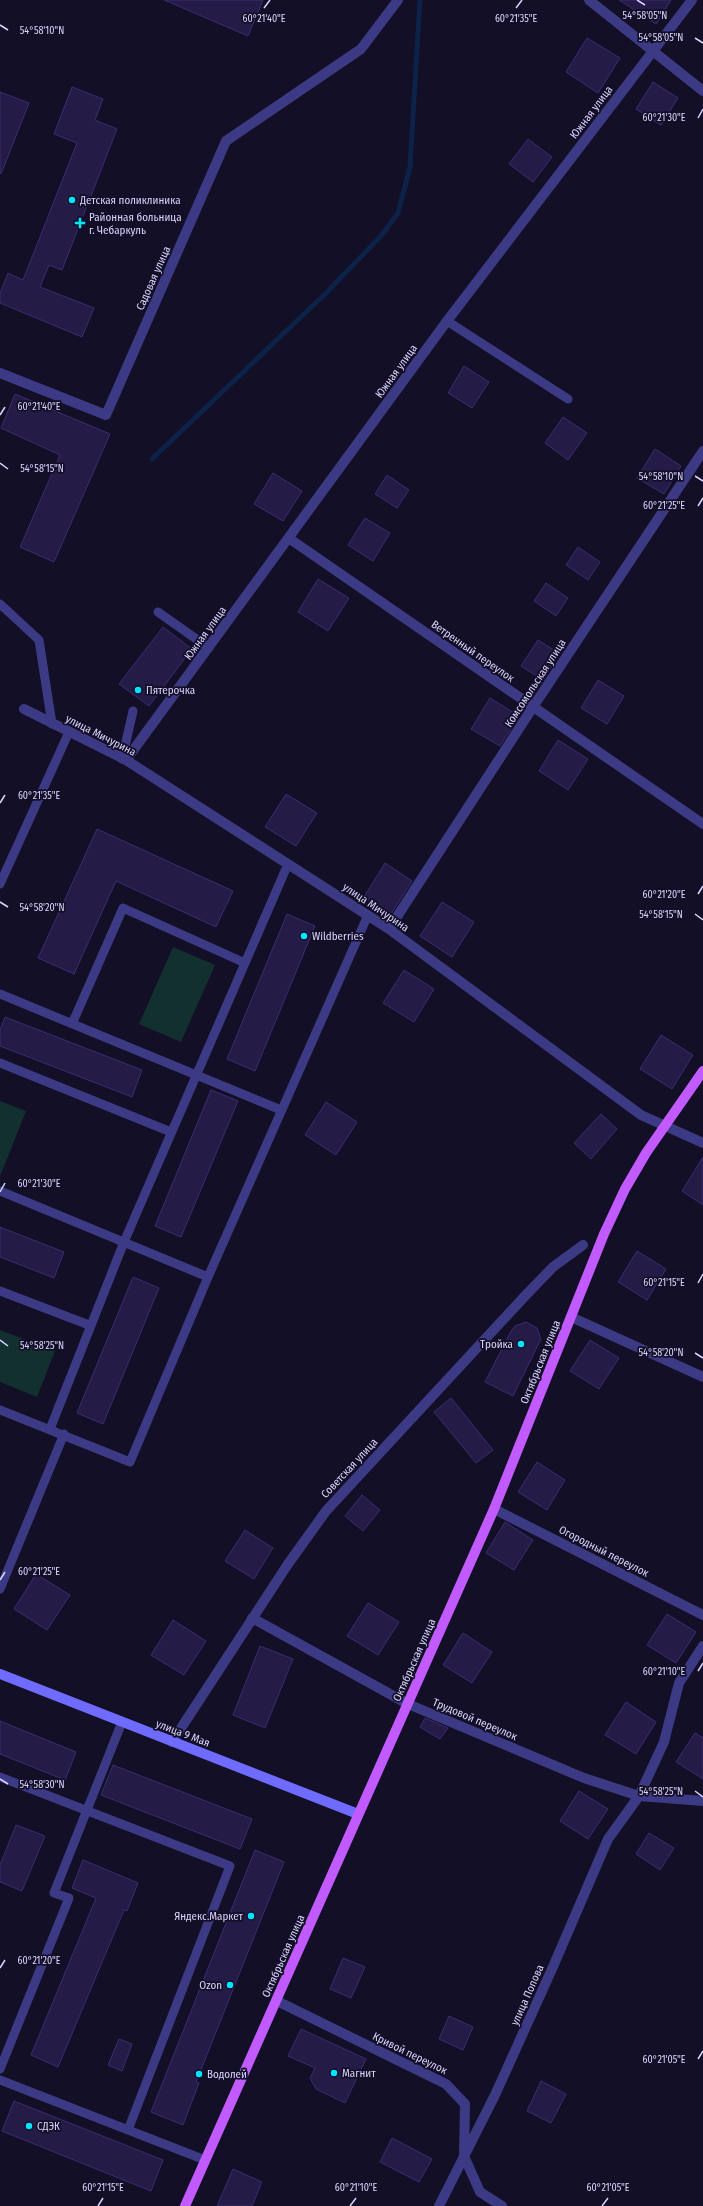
<svg xmlns="http://www.w3.org/2000/svg" width="703" height="2206" font-family="'Fira Sans Condensed',sans-serif">
<style>
.green{fill:#12302f}
.lines{fill:none;stroke-linecap:round;stroke-linejoin:round}
.stream{stroke:#0c2248;stroke-width:5}
.building{fill:#241b47;stroke:#3b2d73}
.lane{stroke:#3d3a85;stroke-width:9}
.street{stroke:#3d3a85;stroke-width:10}
.secondary{stroke:#6f6bff;stroke-width:10}
.primary{stroke:#c25bff;stroke-width:10}
.ticks{fill:none;stroke:#d9d4ff;stroke-width:1.5}
.poi-dot{fill:#00e5ff;stroke:#130f26;stroke-width:1.5}
.labels{text-anchor:middle;stroke-width:3.5;stroke-linejoin:round;paint-order:stroke}
.street-label{font-size:11px;fill:#d9d4ff;stroke:#130f26}
.poi-label{font-size:11px;fill:#d9d4ff;stroke:#130f26;text-anchor:start}
.ticks-label{font-size:10px;text-anchor:middle;fill:#d9d4ff;stroke:#130f26;stroke-width:3.5;stroke-linejoin:round;paint-order:stroke}
</style>
<rect width="100%" height="100%" fill="#130f26"/>
<path class="green" d="M173,947L215,965L181,1042L139,1024Z
M0,1101L26,1111L1,1174H0Z
M0,1330L55,1351L37,1397L0,1382Z"/>
<g class="lines">
<path class="stream" d="M152,459L325,294L381,236L398,213L410,167L420,0"/>
</g>
<path class="building" d="M164,0H263L248,36Z
M619,0H671L656,24Z
M587,38L620,58L598,93L566,72Z
M653,82L678,98L661,125L636,109Z
M72,87L103,99L95,120L117,129L62,270L49,265L40,287L94,308L82,337L0,303V293L8,273L23,280L77,143L54,134Z
M0,92L29,103L1,174L0,173Z
M528,139L552,157L533,182L509,164Z
M464,366L489,382L472,408L448,393Z
M15,394L110,434L54,562L20,547L60,455L1,428Z
M563,417L587,433L568,460L545,443Z
M655,449L681,466L664,494L637,478Z
M273,473L302,491L283,521L254,504Z
M387,475L409,490L397,508L375,494Z
M365,518L390,533L373,561L348,545Z
M578,547L600,562L588,580L566,565Z
M318,579L349,598L328,631L298,612Z
M546,583L568,598L556,616L534,601Z
M163,627L192,649L149,706L119,684Z
M538,640L560,654L543,680L521,666Z
M598,680L624,696L607,724L581,708Z
M490,698L519,716L500,746L471,729Z
M558,740L588,759L568,790L539,771Z
M286,794L317,813L296,846L265,827Z
M97,829L233,891L216,927L116,881L74,974L38,958Z
M385,863L412,881L391,914L364,897Z
M442,902L474,922L452,957L420,936Z
M287,914L315,926L255,1071L227,1059Z
M404,970L434,989L414,1022L383,1003Z
M5,1017L142,1070L132,1097L0,1046V1030Z
M661,1035L693,1055L672,1089L640,1069Z
M211,1090L238,1101L181,1237L155,1226Z
M326,1102L357,1122L336,1155L305,1135Z
M601,1114L617,1129L591,1159L574,1143Z
M703,1157V1205L682,1191Z
M0,1227L64,1252L54,1278L0,1257Z
M637,1251L666,1269L647,1300L618,1282Z
M133,1277L159,1288L103,1424L77,1413Z
M526,1322L537,1328L541,1339L513,1396L485,1382L511,1331L515,1326Z
M590,1340L619,1358L599,1389L570,1371Z
M451,1398L493,1450L476,1463L434,1412Z
M537,1462L565,1480L547,1510L518,1492Z
M362,1495L380,1510L363,1531L345,1516Z
M505,1522L533,1540L514,1570L486,1553Z
M245,1530L273,1548L254,1579L225,1561Z
M36,1574L70,1595L47,1630L14,1609Z
M368,1603L399,1622L378,1655L347,1636Z
M667,1614L696,1632L676,1663L647,1645Z
M173,1620L206,1641L184,1675L151,1655Z
M463,1633L492,1652L472,1683L443,1665Z
M260,1646L293,1659L265,1728L233,1715Z
M626,1702L656,1722L636,1754L605,1735Z
M425,1718L448,1728L440,1739L420,1727Z
M0,1721L76,1752L65,1780L0,1754Z
M695,1733L703,1738V1779L676,1762Z
M113,1765L252,1819L240,1849L101,1795Z
M579,1791L608,1809L588,1839L560,1821Z
M16,1825L45,1836L22,1891L0,1882V1865Z
M649,1833L674,1848L660,1870L636,1854Z
M255,1850L284,1862L196,2082L199,2083L183,2125L151,2112Z
M83,1860L138,1883L127,1911L124,1910L58,2067L31,2055L96,1898L72,1888Z
M343,1958L365,1967L351,1998L330,1989Z
M449,2016L473,2027L463,2050L439,2039Z
M301,2029L366,2059L345,2103L316,2089L310,2078L315,2068L288,2056Z
M119,2039L132,2044L122,2071L108,2065Z
M541,2081L566,2094L551,2123L527,2111Z
M14,2101L163,2160L151,2191L2,2131Z
M392,2138L432,2159L419,2182L380,2162Z
M233,2169L262,2182L252,2206H217Z"/>
<g class="lines">
<path class="lane" d="M447,321L568,399
M0,604L39,640L52,724
M158,612L209,648
M122,759L133,711
M0,884L69,732
M0,994L281,1110
M72,1024L123,908L245,963
M0,1063L171,1132
M0,1191L208,1277
M0,1291L89,1325
M0,1410L130,1462L208,1277L368,915
M50,1429L124,1242L288,864
M0,1589L64,1434
M0,1777L230,1866L128,2130
M0,2069L69,1898L54,1893L122,1722
M0,2080L205,2160"/>
<path class="street" d="M589,0L703,91
M0,373L106,415L226,141L361,49L398,0
M290,539L703,824
M24,709L126,760L389,929L641,1115L703,1143
M126,760L447,321L692,0
M389,929L533,707L703,451
M571,1317L703,1377
M494,1509L703,1615
M252,1618L408,1704L584,1778L639,1796L703,1801
M172,1742L288,1564L326,1511L525,1296L553,1267L583,1245
M277,2001L446,2084L465,2104L464,2156L480,2192L502,2206
M439,2206L495,2095L552,1969L608,1839L639,1796L664,1742L679,1683L703,1646"/>
<path class="secondary" d="M0,1674L358,1814"/>
<path class="primary" d="M185,2206L494,1509L604,1234L625,1189L646,1153L703,1071"/>
</g>
<path class="ticks" d="M637,0L645,5M264,8L270,0M516,8L522,0M0,25L8,30M695,38L703,43M698,118L703,109M0,415L5,407M0,463L8,469M695,476L703,481M698,506L703,498M0,803L5,795M698,894L703,886M0,902L8,907M695,914L703,920M0,1192L5,1183M698,1283L703,1274M0,1340L8,1346M695,1353L703,1358M0,1580L5,1572M698,1671L703,1663M0,1779L8,1784M695,1791L703,1797M0,1968L5,1960M698,2059L703,2051M98,2206L103,2198M350,2206L356,2198M602,2206L608,2198"/>
<g class="poi-dot">
<circle cx="72" cy="200" r="4"/>
<path d="M78 217h4v4h4v4h-4v4h-4v-4h-4v-4h4z"/>
<circle cx="138" cy="690" r="4"/>
<circle cx="304" cy="936" r="4"/>
<circle cx="521" cy="1344" r="4"/>
<circle cx="251" cy="1916" r="4"/>
<circle cx="230" cy="1985" r="4"/>
<circle cx="334" cy="2073" r="4"/>
<circle cx="199" cy="2074" r="4"/>
<circle cx="29" cy="2126" r="4"/>
</g>
<g class="labels">
<g class="street-label">
<text transform="translate(591 112) rotate(-53)" y="4">Южная улица</text>
<text transform="translate(153 278) rotate(-66)" y="4">Садовая улица</text>
<text transform="translate(396 371) rotate(-54)" y="4">Южная улица</text>
<text transform="translate(205 633) rotate(-54)" y="4">Южная улица</text>
<text transform="translate(473 651) rotate(35)" y="4">Ветренный переулок</text>
<text transform="translate(535 683) rotate(-57)" y="4">Комсомольская улица</text>
<text transform="translate(101 735) rotate(27)" y="4">улица Мичурина</text>
<text transform="translate(376 907) rotate(34)" y="4">улица Мичурина</text>
<text transform="translate(540 1362) rotate(-68)" y="4">Октябрьская улица</text>
<text transform="translate(349 1468) rotate(-47)" y="4">Советская улица</text>
<text transform="translate(604 1551) rotate(27)" y="4">Огородный переулок</text>
<text transform="translate(414 1660) rotate(-66)" y="4">Октябрьская улица</text>
<text transform="translate(475 1719) rotate(23)" y="4">Трудовой переулок</text>
<text transform="translate(183 1733) rotate(21)" y="4">улица 9 Мая</text>
<text transform="translate(283 1956) rotate(-66)" y="4">Октябрьская улица</text>
<text transform="translate(527 1995) rotate(-66)" y="4">улица Попова</text>
<text transform="translate(410 2053) rotate(26)" y="4">Кривой переулок</text>
</g>
<g class="poi-label">
<text x="80" y="204">Детская поликлиника</text>
<text x="89" y="221">Районная больница<tspan x="89" dy="13">г. Чебаркуль</tspan></text>
<text x="146" y="694">Пятерочка</text>
<text x="312" y="940">Wildberries</text>
<text x="513" y="1348" text-anchor="end">Тройка</text>
<text x="243" y="1920" text-anchor="end">Яндекс.Маркет</text>
<text x="222" y="1989" text-anchor="end">Ozon</text>
<text x="342" y="2077">Магнит</text>
<text x="207" y="2078">Водолей</text>
<text x="37" y="2130">СДЭК</text>
</g>
</g>
<g class="ticks-label">
<text x="645" y="19">54°58'05"N</text>
<text x="516" y="22">60°21'35"E</text>
<text x="264" y="22">60°21'40"E</text>
<text x="42" y="34">54°58'10"N</text>
<text x="661" y="41">54°58'05"N</text>
<text x="664" y="121">60°21'30"E</text>
<text x="39" y="410">60°21'40"E</text>
<text x="42" y="472">54°58'15"N</text>
<text x="661" y="480">54°58'10"N</text>
<text x="664" y="509">60°21'25"E</text>
<text x="39" y="799">60°21'35"E</text>
<text x="664" y="898">60°21'20"E</text>
<text x="42" y="911">54°58'20"N</text>
<text x="661" y="918">54°58'15"N</text>
<text x="39" y="1187">60°21'30"E</text>
<text x="664" y="1286">60°21'15"E</text>
<text x="42" y="1349">54°58'25"N</text>
<text x="661" y="1356">54°58'20"N</text>
<text x="39" y="1575">60°21'25"E</text>
<text x="664" y="1675">60°21'10"E</text>
<text x="42" y="1788">54°58'30"N</text>
<text x="661" y="1795">54°58'25"N</text>
<text x="39" y="1964">60°21'20"E</text>
<text x="664" y="2063">60°21'05"E</text>
<text x="103" y="2191">60°21'15"E</text>
<text x="356" y="2191">60°21'10"E</text>
<text x="608" y="2191">60°21'05"E</text>
</g>
</svg>
